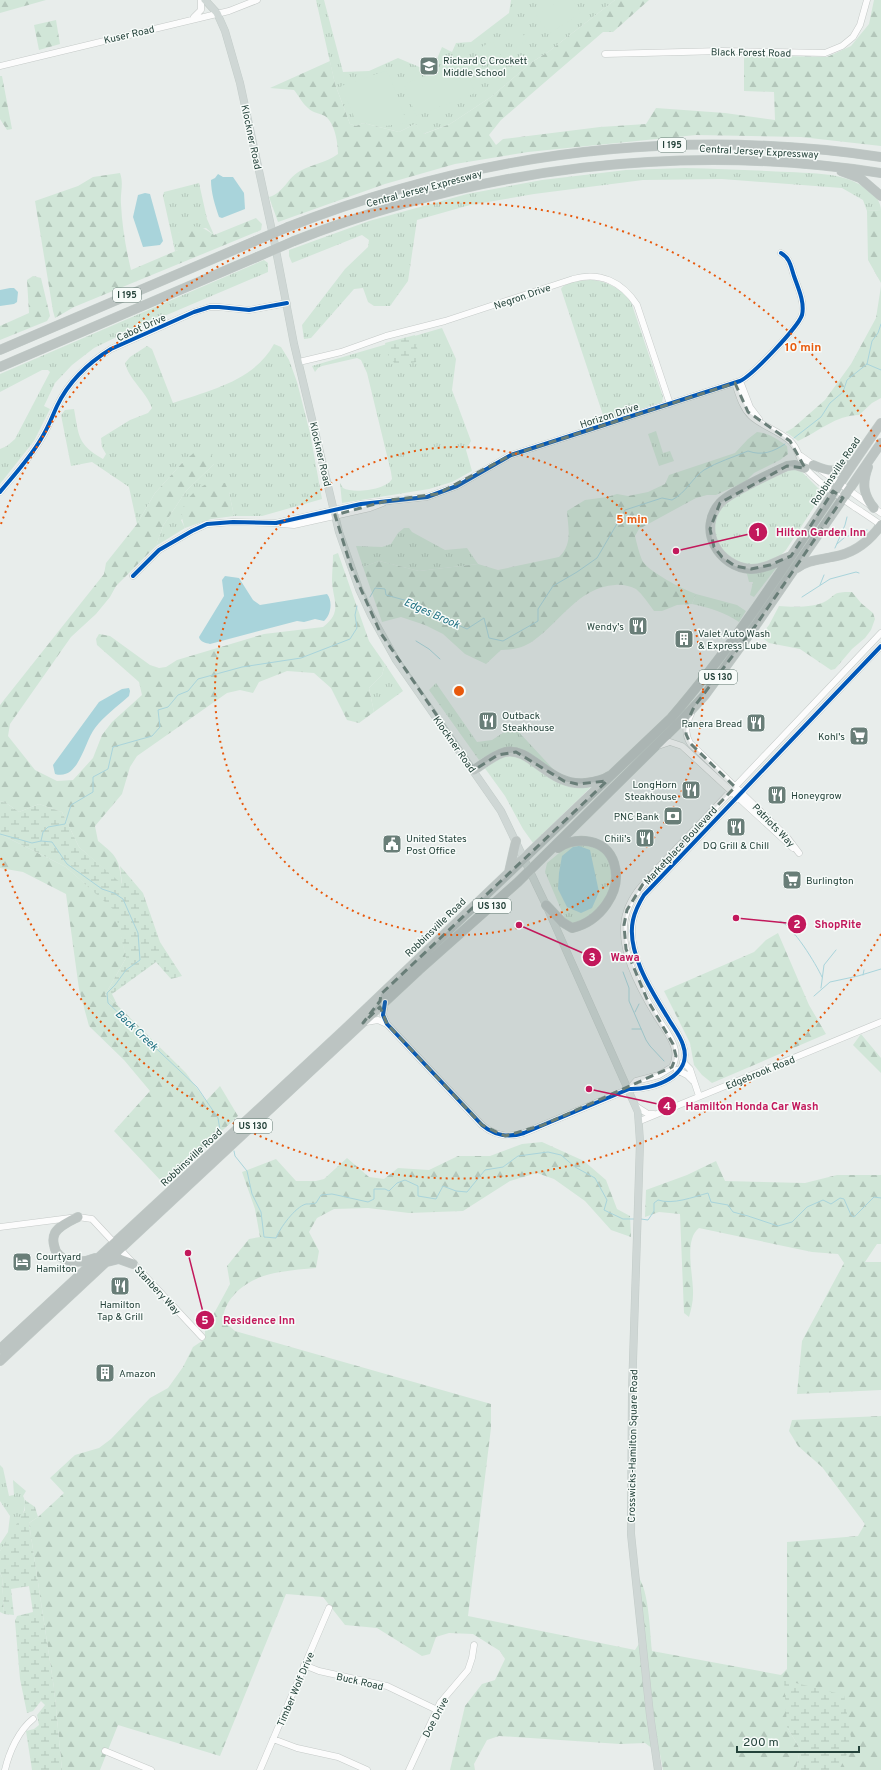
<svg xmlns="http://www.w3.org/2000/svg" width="881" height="1770" font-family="Overpass,sans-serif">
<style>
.grass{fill:url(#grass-tufts)}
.forest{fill:url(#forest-firs)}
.wetland{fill:url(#wetland-marsh)}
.pitch{fill:#d1e6d8}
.water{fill:#a9d4db}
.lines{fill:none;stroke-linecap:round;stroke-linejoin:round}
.stream{stroke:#a9d4db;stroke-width:1}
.minor-casing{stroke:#c5cac8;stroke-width:7}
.major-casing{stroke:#c3ccc9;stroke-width:8}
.highway-casing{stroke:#c3ccc9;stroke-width:10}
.minor{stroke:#fcfcfc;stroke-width:6}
.major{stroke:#cfd7d5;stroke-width:7}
.highway{stroke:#bcc4c2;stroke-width:9}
.highway-bridge-casing{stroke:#c3ccc9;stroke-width:10;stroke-linecap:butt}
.highway-bridge{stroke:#bcc4c2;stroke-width:9}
.cycleway-casing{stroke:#f7fbf9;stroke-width:6}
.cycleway{stroke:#0057b8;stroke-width:4}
.marked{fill:#697e78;fill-opacity:0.2;stroke:#697e78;stroke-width:3;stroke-dasharray:8 5;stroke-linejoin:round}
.ring{fill:none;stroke:#e8590c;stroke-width:2;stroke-dasharray:2 4}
.labels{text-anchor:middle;stroke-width:3;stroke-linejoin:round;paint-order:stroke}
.shield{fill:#f7fbf9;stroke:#637a73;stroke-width:1}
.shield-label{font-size:9px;font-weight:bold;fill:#24423a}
.street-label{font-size:10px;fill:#24423a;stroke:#f7fbf9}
.poi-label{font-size:10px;fill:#24423a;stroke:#f7fbf9;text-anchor:start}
.water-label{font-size:11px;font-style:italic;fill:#1c6f80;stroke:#f7fbf9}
.centre{fill:#e8590c;stroke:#f7fbf9;stroke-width:2}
.ring-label{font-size:12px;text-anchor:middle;font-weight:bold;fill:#e8590c;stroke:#f7fbf9;stroke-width:3;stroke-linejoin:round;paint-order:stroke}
.leader{fill:none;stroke:#c2185b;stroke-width:1.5}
.callout-dot{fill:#c2185b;stroke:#f7fbf9;stroke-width:1.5}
.mark-label{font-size:12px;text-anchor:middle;font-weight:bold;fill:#fff}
.callout-label{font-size:11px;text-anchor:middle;font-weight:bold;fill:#c2185b;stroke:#f7fbf9;stroke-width:3;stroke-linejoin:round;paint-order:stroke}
</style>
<defs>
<pattern id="grass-tufts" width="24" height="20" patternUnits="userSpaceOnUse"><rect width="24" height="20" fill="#d1e6d8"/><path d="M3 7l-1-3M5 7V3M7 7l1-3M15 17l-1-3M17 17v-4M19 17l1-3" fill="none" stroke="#b3c6ba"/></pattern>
<pattern id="forest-firs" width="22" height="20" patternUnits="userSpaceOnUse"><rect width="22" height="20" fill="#d1e6d8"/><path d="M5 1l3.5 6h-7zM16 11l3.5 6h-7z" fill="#b3c6ba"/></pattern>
<pattern id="wetland-marsh" width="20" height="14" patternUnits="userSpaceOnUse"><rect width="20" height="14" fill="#d1e6d8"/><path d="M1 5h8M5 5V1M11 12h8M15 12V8" fill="none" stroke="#b3c6ba"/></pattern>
</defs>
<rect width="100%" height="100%" fill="#e8edeb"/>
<path class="grass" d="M316,0H324L343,72L369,71L398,58L424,69L434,66L442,47L452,52L456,43L471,42L509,13L511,0H615L548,52L532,62L491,97L450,124L423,134L415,124L399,132L363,123L356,126L350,124L335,84Z
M685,168C720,169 754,170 789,172C807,173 827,173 844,178C858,182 881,194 881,210L867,211L863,200L842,188L722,179L643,180L534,194L470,205L417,220L408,281L390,306H374L368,302L363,288L354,289L311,338L304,339L302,325L345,269L368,247L369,240L362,235L292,263L289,256V250L369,221L467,194L542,180L626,170Z
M199,183L207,219L214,235L206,228L178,233V250L175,251L163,196L164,192Z
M264,260L268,263V272L129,331L94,348L72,365L55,383L44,406L50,409L34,441L0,484V449L7,446L15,439L50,372L48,370H42L0,392V374Z
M593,280C609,282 621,289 631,302L663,397L662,402L660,403L609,419L604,418L561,289C566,281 584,280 593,280Z
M442,328L456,359L452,390L471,441L466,450L472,471L452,482L429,489L342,503L340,483L343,488C353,494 386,490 392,479L391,472L367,373L361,360L357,358L322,366L318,368L315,372L312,366Z
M274,344L281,347L289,360L297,382L310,433L322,499L262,516H234L229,492L181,520L185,528L156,546L163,526L186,491L214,464L183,462L155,493L137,524L129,487L92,462L71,466L61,415L65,410L74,409C79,436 77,444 103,459L106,454L102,447L101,438L130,420L148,413L152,408C146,391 129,380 125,363L130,357L147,346L152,349L173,403C210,390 254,381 274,344Z
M656,431L663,453L670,451L674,461L659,466L648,434Z
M789,468L800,470L823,493L786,550L780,556L754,567L734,563L716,545L714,519L723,503Z
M404,528H409L412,532L445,550L467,548L478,564L419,571L379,561L363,567L356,546L382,547L391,544L398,533Z
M777,567L754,597L750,595L753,582H749L747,574L739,569Z
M696,594L737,605L746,611L739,622C724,612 710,608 692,604Z
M385,664L403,691L374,712L369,688L382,675Z
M436,683L477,742L492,740L512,727L516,729L554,770L550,771L525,752L490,754L479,760L429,690Z
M502,756H520L545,773L593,785L533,843L523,829L505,796L484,767Z
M582,842C591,845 601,847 607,855C620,873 610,901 595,915C590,919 579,922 572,925L566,921L545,872L547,863L570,844Z
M0,1465L3,1468L9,1496L14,1495L13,1480L26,1491L23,1496C32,1511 8,1538 0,1551V1544L8,1532L10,1516L0,1501Z"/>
<path class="forest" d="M0,0H46L0,13Z
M615,0H649L613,32H603L501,120L489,135L496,145L503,139L600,127L646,124L656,108L725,113L775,120L774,92L744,91V55L827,57L851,46L869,24L874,0H881V146L801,137L696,135L528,152L455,164L385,184L278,222L269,197C284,193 287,178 300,171C312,164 326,163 338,154C338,143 335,123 325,116C319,113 313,113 308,108C302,103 299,96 294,90L270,88L330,61L335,84L350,124L356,126L363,123L399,132L415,124L424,134L450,124L491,97L532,62L548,52Z
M56,20L60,44L39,50L34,25Z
M0,76H2L12,129L7,130L0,119Z
M120,173C124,184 120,193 121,204C122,226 126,249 131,270L178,250V233C192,223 201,225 214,235L256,218L262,224L261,230L74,307L55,318L53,311L35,201L78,186L93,177Z
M881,210V283L868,260L867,211Z
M33,276L41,278L50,316L47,321L0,340V326L29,313L27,280Z
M881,286V398L872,403L859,415C836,415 818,432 798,441L786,432L793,428L825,400L851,364L876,318Z
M757,432C769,433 777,439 787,446L788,454L780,460L754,473L746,481L716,495H707L696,498L639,529L635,536C637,544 639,553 642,560C647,571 684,590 696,594L692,604L677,605L662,611H654C648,603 643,595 636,589C630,586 622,584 615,585C579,587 560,622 533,641C523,648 513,650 501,650L486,664L465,654L443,634L425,625L401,617L382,622L363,567L379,561L419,571L478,564L498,570L559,557C573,544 568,528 567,511L585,500L607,497L617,494L628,496L648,492L665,484L669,475L735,453L748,439Z
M196,451L211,453L214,464L186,491L163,526L156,546L116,586L110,597L96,614L71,637L10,724L8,736L35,770L57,781L73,780L93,758L102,735L112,722L142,695L139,682L97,645L96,639L99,634L110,636L150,665L159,668L166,667L177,660L264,634L323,627C343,612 333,601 332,581C332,573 333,564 333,555L338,553L369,641L385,664L382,675L369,688L374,712L359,723L347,720L331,688L314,673L287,671L259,682L253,693L240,690L227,693L137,756L130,767L122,794L95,826L98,841C118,857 119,859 122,885L79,847L62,812L39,804L19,812L6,803L0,801V705L104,574L106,563L137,524L155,493L183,462Z
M210,482L225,483L229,492L234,516L211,519L185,528C175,506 192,491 210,482Z
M845,592H852L861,603L873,613L875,619L871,630L865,638L852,649L835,669L831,670L828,668L800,649L769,643L760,636L769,625L779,606C792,607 815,608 826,601C836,595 832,593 845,592Z
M0,834L66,867L116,911L126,958L105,995L118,1006L186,1073L206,1101L220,1086L238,1116L166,1183H163L114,1131L150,1091L124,1060L89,1026L79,989L66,894L23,872L0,868Z
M778,933L809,1005L826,1034L712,1083L702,1075L694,1065L690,1043L664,991L754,952L766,940Z
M861,1034L881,1058V1073L853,1045Z
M542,1142L584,1161L606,1180L617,1209L630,1216L631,1237L611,1230L585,1201L554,1179L537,1173L510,1181L463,1211L409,1213L368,1208L334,1209L317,1218L309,1232L319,1251L316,1268C284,1271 247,1272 228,1303C225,1308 223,1315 222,1320L235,1331L491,1404V1428L468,1616L635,1650L644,1636L638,1577C649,1589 650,1634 652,1651L781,1675L787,1669V1542L858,1536L865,1524L822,1467L798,1446L789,1431L792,1420L881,1416V1770H839L787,1727L800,1749L796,1770H663L660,1754L645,1743L620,1744L499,1736L487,1740L474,1764L475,1770H450L465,1706L482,1684L495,1680L505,1659L500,1651L473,1634L449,1633L436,1637L430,1654L422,1656L377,1628L345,1625L323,1597L286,1594L220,1756L118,1725L100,1770H62L54,1688L29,1523L38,1517L64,1493L50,1478L75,1455L99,1448L111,1439L150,1398L168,1388L183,1367L193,1347L205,1339V1330L230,1284L227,1266L249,1239L260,1237L255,1209L242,1172L276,1159L296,1181H316L324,1179L347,1158L369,1177L384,1179L398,1168L429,1170L458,1156H490L522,1144Z
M716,1161L725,1181L805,1183L837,1175H881V1244H877L865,1262H881V1390L797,1394L802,1341L844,1263L838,1254L812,1252L699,1228C683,1240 694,1277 693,1295C693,1302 691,1310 689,1317L684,1313L680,1214L659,1212L645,1217L646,1190L687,1175Z
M0,1573L2,1577L4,1614L0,1612Z"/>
<path class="wetland" d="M415,335L418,353L416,362L404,365L395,364L388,355L385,343Z
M0,801L6,803L19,812L39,804L62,812L79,847L122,884L120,866L143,893L160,942L182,976L171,979L156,962L112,994L118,1006L105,995L126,958L115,911L66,867L0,834Z
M25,1500L35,1507L38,1517L29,1523L54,1688L62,1770H32L26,1731L34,1729L39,1725L37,1715L45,1705L41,1701L33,1711L27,1713L20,1679L15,1621L17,1616L33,1612L29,1586L11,1589L14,1615L4,1614L2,1577L0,1573V1551L25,1510Z
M784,1680L844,1695L852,1744L839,1770H796L800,1749L787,1727Z"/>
<path class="pitch" d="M560,0H572L581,13L549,34L536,15Z
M516,24L527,40L515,48L504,32Z
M492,41L502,57L491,64L480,48Z
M463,62L475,93L416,116L404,84Z
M385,71L389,74L407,123L385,126L355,119L341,86Z"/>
<path class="water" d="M218,174L223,177H233L244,193L245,209L222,218L219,217C215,205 211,193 211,180L215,178Z
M145,193L150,194L163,241L160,245L143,247L133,217L138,195Z
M10,288H14L18,292L17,302L14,304L0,306V290Z
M225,576L239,578L253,600L260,605L327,594C333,601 331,615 324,621L315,619L304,622L297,621L210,644C206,643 200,642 199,637L224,596L222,580Z
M129,688L130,691L129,696C118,706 104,716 95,728C84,742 79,781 55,774L53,765L99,702L122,689Z
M579,846L590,850L599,892L592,908L581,913L567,907L558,889L559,873L562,856L573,847Z"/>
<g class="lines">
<path class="stream" d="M867,364L872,341L878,333L881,324
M867,364L881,370
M794,438L821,417L830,403L843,392L847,380L867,364
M837,544L845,537L867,530
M835,548L845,525L847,517
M820,585L824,575
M370,597L375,588L385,589L386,595L408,601L427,611L467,629L484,618L489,638L503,641L538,621V609L553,586L577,572L597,558L625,510L662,498L672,500C687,492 691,479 704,470C717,462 734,457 748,451C762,456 773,452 785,444
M802,597L830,579L856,572L859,573
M416,641L429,649L440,659
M0,834L32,843L41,841L52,842L67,864L102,889L114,893L123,899L138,933L140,960L126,970L115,985L107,993L108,1003L197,1087L218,1118L221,1136
M41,841L43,832L48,827L65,824L71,805L93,792V777L108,769L113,747L152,736L160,727L158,710L168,707L178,695L188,691L198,679L242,667L301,658L350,639L357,628L355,615L357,606
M780,921C793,926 816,964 822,977
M795,935L798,929
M623,972L629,988V1001L646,1040L650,1046L664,1061
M863,975L864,970
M821,988L824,965L836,950
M814,996L830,982L858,976L881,969
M635,1012L639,1004
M632,1029H641
M234,1151L235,1156L247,1171L252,1194L261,1212L264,1237L276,1238C280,1228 295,1207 306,1204C309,1204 313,1204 316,1203L321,1195L332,1194L368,1202L374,1199V1189H385L389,1191L397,1183L405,1180L418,1186V1196L436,1199L443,1186L456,1191L467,1192L485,1170L503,1167L518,1156L548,1152L561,1155L575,1167L595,1178L607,1200L604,1210L623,1219H634
M641,1219L648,1220L654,1211V1203L658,1200C673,1205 693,1197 708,1193L711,1202L728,1205L733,1212L748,1216L778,1226L792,1222L807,1207L823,1200L831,1204L840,1198L844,1199L851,1215L854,1217L874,1197L881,1198"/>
<defs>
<path id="minor" d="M194,17L201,10V0
M605,54L721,51L825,53L842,46L853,37L860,25L867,0
M0,66L229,11L257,0
M299,362L341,352L386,336L445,321L573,279C600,271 622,282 637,305L670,404
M740,381L750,407L759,419
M735,383C739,395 742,407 751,416C760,425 779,431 790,441C799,448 799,462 807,470C828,492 856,507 881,525
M801,456L881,513
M0,492C14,475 30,458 41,439C48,428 52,417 57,406C69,381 88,363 111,349L194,312L210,307H219L249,310L287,303
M281,524L294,525L370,508L383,503
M133,576L159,550L192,531L207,524L233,522L276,523L361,504L427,497L457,486L511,455L740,381C753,375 798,327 802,315C805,302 798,288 794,276C791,267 790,258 781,253
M691,714C686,724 684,733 690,743L786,836L799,853
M658,746L670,742L682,746L793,848
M385,1003L383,1015L387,1024L482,1125C495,1136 508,1138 524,1133L629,1089C653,1090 694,1076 683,1045C680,1035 673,1027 668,1018C652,992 626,952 633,920C635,911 639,903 644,895L881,646
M366,1022L378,1020L387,1024
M683,1062L690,1069L699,1096
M677,1070L687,1075L693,1081
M629,1089L636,1081L659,1075L672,1067C675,1062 676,1056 675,1050C673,1038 663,1027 657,1017C640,989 615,945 627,911C632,896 642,885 653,873L881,633
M637,1107L648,1114H654
M640,1121L881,1022
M0,1227L78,1217L92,1219L202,1337
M304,1665L319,1671L387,1686L437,1710
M273,1739L297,1748L338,1757L367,1770
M105,1751L151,1770
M5,1770C9,1752 19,1730 33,1719
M260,1770L329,1608
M409,1770L440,1703L468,1670L472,1658L474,1645"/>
<path id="major" d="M205,0L217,13L225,31L240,83L274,240L294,344L339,532L359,589L371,615L396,660L501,811L546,905L638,1112L640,1142L632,1392L631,1534L650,1715L658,1770"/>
<path id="highway" d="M841,171L860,178L881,196
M288,227C479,152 678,127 881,157
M294,241C481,167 682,142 881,173
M0,350L255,241
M0,367L257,257
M813,465C831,473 836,472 852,463
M868,467C862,483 863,495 874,508
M791,556C777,561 766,569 751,569C718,567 697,529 720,503C730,492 772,473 787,466L795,465L805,468
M797,568C808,560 819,560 832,557C853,554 869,542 881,525
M474,770C483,764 494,755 505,752C531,746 549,787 585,783C593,782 602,781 609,776
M509,872L516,841
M546,905L562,922L572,928C599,922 623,892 614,863C606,838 576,836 558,848
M78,1217C70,1221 60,1225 55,1233C53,1237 53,1241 54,1245C57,1264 81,1264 95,1258
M107,1262L119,1259L133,1264
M0,1349L344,1030L671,718C750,627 812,521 881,423
M0,1361L419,970L518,882L682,720L705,695L756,625L881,443"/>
</defs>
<use href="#minor" class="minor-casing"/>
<use href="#major" class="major-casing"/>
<use href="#highway" class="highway-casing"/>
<use href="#minor" class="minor"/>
<use href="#major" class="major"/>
<use href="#highway" class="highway"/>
<defs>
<path id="highway-bridge" d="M255,241L288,227
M257,257L294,241"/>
</defs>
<use href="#highway-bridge" class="highway-bridge-casing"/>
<use href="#highway-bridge" class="highway-bridge"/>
<defs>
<path id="cycleway" d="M0,492C14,475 30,458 41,439C48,428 52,417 57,406C69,381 88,363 111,349L194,312L210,307H219L249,310L287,303
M133,576L159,550L192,531L207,524L233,522L276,523L361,504L427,497L457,486L511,455L740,381C753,375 798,327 802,315C805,302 798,288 794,276C791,267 790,258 781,253
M385,1002L383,1015L387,1024L482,1125C495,1136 508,1138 524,1133L629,1089C653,1090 694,1076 683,1045C680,1035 673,1027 668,1018C652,992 626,952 633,920C635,911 639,903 644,895L881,646"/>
</defs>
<use href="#cycleway" class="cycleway-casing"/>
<use href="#cycleway" class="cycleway"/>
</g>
<path class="marked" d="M735,383L748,412L790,441L805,468L787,466L720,503L710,529L714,547L722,557L735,566L751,569L770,565L791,556L833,491L843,498L756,625L694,707L687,722L686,734L690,743L735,787L643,884L627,910L624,925L626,949L647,999L673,1044L676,1056L672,1067L543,1125L505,1136L482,1125L387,1024L380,1007L363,1023L380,1001L381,994L607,781L577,784L564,781L516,752L498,755L474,770L380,632L351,567L335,515L390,500L437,494L511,455Z"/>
<g class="ring">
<circle cx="459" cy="691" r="244"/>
<path d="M881 934A487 487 0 0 1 1 858M1 524A487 487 0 0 1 881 447"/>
</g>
<defs>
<symbol id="school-square" viewBox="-11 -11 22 22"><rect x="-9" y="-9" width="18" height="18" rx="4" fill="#697e78" stroke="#f7fbf9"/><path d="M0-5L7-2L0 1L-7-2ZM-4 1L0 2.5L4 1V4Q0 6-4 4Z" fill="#fff"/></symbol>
<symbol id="restaurant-square" viewBox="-11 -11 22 22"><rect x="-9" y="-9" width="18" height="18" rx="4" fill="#697e78" stroke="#f7fbf9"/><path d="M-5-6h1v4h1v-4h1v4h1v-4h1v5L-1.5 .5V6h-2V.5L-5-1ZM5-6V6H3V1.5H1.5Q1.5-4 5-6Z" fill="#fff"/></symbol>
<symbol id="building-square" viewBox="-11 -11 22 22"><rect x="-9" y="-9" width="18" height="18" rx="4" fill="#697e78" stroke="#f7fbf9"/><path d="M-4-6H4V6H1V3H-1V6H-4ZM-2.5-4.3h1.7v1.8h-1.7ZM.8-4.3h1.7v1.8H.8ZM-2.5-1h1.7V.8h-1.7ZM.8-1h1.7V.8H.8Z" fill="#fff"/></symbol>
<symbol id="supermarket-square" viewBox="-11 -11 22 22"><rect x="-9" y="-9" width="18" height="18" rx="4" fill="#697e78" stroke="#f7fbf9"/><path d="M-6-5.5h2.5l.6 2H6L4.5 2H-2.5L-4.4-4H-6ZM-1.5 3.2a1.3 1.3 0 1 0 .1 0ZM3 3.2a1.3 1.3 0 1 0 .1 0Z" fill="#fff"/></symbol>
<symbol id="bank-square" viewBox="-11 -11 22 22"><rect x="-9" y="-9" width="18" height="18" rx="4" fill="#697e78" stroke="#f7fbf9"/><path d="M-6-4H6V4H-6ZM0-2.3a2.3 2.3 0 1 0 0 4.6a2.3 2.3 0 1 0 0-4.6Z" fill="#fff"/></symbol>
<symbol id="civic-square" viewBox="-11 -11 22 22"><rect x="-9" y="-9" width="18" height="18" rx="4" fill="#697e78" stroke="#f7fbf9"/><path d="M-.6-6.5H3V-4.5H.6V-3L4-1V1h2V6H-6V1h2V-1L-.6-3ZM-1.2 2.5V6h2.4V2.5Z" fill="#fff"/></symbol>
<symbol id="hotel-square" viewBox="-11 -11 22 22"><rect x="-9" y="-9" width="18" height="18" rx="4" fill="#697e78" stroke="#f7fbf9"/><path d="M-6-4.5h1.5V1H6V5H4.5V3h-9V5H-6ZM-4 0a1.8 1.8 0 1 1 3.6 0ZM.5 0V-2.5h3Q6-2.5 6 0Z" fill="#fff"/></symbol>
</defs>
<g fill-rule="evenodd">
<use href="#school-square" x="418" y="55" width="22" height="22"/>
<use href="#restaurant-square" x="627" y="615" width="22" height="22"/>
<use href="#building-square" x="673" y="628" width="22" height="22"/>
<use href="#restaurant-square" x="477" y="710" width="22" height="22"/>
<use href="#restaurant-square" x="745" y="712" width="22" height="22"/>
<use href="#supermarket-square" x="848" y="725" width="22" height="22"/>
<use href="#restaurant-square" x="680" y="779" width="22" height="22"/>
<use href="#restaurant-square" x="766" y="784" width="22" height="22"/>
<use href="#bank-square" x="662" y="805" width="22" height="22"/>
<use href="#restaurant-square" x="725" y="816" width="22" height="22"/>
<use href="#restaurant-square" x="634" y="827" width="22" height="22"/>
<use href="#civic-square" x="381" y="833" width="22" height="22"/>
<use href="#supermarket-square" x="781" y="869" width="22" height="22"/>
<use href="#hotel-square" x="11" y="1251" width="22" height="22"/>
<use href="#restaurant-square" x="109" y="1275" width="22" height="22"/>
<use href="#building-square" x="94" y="1362" width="22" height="22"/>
</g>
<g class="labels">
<g class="shield">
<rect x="658" y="138" width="28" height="14" rx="3"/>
<rect x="113" y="288" width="28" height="14" rx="3"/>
<rect x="699" y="670" width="38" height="14" rx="3"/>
<rect x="473" y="899" width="38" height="14" rx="3"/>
<rect x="234" y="1119" width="38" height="14" rx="3"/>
</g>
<g class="shield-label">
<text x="672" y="148">I 195</text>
<text x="127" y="298">I 195</text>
<text x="718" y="680">US 130</text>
<text x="492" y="909">US 130</text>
<text x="253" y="1129">US 130</text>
</g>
<g class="street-label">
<text transform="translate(129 34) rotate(-13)" y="4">Kuser Road</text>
<text transform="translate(751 52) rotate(1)" y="4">Black Forest Road</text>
<text transform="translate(252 137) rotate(78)" y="4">Klockner Road</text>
<text transform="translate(759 151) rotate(3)" y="4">Central Jersey Expressway</text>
<text transform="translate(424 188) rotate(-15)" y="4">Central Jersey Expressway</text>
<text transform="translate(522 296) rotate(-19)" y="4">Negron Drive</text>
<text transform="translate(141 327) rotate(-24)" y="4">Cabot Drive</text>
<text transform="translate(609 415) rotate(-18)" y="4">Horizon Drive</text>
<text transform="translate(321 454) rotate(77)" y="4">Klockner Road</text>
<text transform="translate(835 471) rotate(-56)" y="4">Robbinsville Road</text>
<text transform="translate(455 744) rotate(55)" y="4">Klockner Road</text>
<text transform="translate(774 825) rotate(46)" y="4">Patriots Way</text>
<text transform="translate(680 845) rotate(-47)" y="4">Marketplace Boulevard</text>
<text transform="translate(435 927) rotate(-44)" y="4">Robbinsville Road</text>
<text transform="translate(760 1072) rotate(-22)" y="4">Edgebrook Road</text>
<text transform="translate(191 1157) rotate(-43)" y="4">Robbinsville Road</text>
<text transform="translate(158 1290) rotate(47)" y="4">Stanbery Way</text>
<text transform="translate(632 1446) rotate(-89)" y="4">Crosswicks-Hamilton Square Road</text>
<text transform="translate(360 1681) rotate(13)" y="4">Buck Road</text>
<text transform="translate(295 1689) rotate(-67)" y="4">Timber Wolf Drive</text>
<text transform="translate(435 1717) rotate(-62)" y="4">Doe Drive</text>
</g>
<g class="poi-label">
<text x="443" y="64">Richard C Crockett<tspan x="443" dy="12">Middle School</tspan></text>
<text x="624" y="630" text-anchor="end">Wendy's</text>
<text x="698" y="637">Valet Auto Wash<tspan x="698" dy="12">&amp; Express Lube</tspan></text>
<text x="502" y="719">Outback<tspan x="502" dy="12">Steakhouse</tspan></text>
<text x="742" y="727" text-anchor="end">Panera Bread</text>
<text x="845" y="740" text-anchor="end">Kohl's</text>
<text x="677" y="788" text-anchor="end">LongHorn<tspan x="677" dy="12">Steakhouse</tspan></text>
<text x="791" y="799">Honeygrow</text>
<text x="659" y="820" text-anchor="end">PNC Bank</text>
<text x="406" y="842">United States<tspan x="406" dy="12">Post Office</tspan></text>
<text x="631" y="842" text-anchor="end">Chili's</text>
<text x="736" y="849" text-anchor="middle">DQ Grill &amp; Chill</text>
<text x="806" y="884">Burlington</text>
<text x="36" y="1260">Courtyard<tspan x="36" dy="12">Hamilton</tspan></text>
<text x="120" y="1308" text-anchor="middle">Hamilton<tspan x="120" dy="12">Tap &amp; Grill</tspan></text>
<text x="119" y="1377">Amazon</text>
</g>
<g class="water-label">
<text transform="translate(432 613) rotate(24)" y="4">Edges Brook</text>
<text transform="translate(137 1030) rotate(43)" y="4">Back Creek</text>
</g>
</g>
<circle cx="459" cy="691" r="6" class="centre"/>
<g class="ring-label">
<text x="803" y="351">10 min</text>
<text x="632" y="523">5 min</text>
</g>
<path class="leader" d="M676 551L758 532M736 918L797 924M519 925L592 957M589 1089L667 1106M188 1253L205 1320"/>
<g class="callout-dot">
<circle cx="676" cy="551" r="4"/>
<circle cx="736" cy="918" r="4"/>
<circle cx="519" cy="925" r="4"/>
<circle cx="589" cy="1089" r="4"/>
<circle cx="188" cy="1253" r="4"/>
<circle cx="758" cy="532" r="10"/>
<circle cx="797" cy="924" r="10"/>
<circle cx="592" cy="957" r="10"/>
<circle cx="667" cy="1106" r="10"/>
<circle cx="205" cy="1320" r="10"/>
</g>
<g class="mark-label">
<text x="758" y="536">1</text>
<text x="797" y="928">2</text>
<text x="592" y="961">3</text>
<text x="667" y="1110">4</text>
<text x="205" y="1324">5</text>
</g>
<g class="callout-label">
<text x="821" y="536">Hilton Garden Inn</text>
<text x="838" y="928">ShopRite</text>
<text x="625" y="961">Wawa</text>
<text x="752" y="1110">Hamilton Honda Car Wash</text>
<text x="259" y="1324">Residence Inn</text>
</g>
<path d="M737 1746v6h122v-6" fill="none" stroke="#24423a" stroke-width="2"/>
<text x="743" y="1746" font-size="12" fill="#24423a" stroke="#f7fbf9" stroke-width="3" paint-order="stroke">200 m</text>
</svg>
